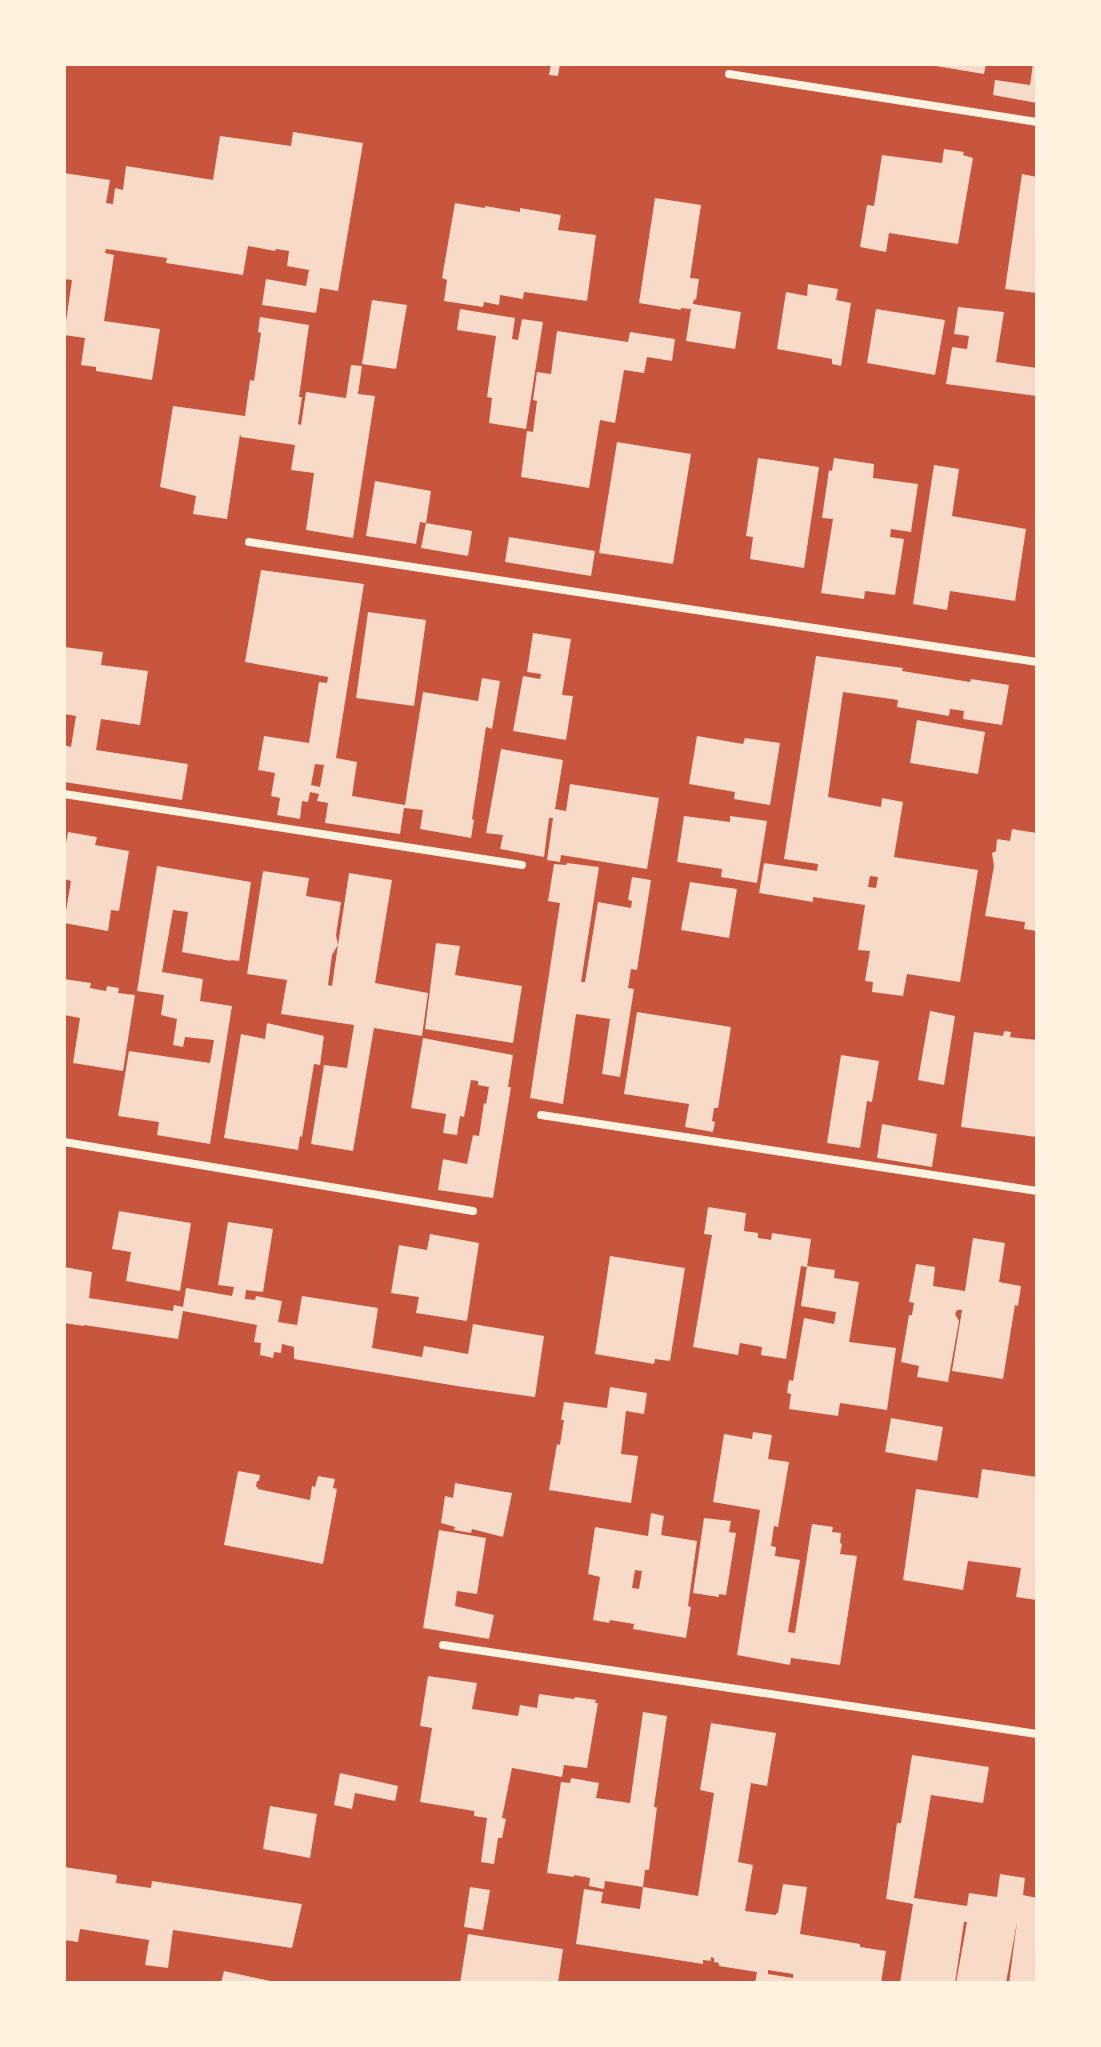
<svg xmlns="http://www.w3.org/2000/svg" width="1101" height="2047" font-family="Inter,sans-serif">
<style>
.building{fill:#f7dbc8;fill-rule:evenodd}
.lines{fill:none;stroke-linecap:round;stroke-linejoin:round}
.minor{stroke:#fff3e0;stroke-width:8}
</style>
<rect width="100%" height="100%" fill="#c8553d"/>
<path class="building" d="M551,64H560L558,76L549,75Z
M936,64H986L984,74L936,66Z
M1033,64H1037V103L993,95L995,80L1030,85Z
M293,132L363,143L338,291L320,288L316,313L262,305L266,279L306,286L309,270L287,266L289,251L276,249L275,251L248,246L243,275L166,263L167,258L106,249L105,253L114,255L104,321L160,329L152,380L96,371V367L81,365L85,338L64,335L72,280L64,279V173L110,180L106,203L113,204L115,188L123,190L126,166L213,180L220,136L291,146Z
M944,149L964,152L963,155L973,158L958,244L889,233L886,252L860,247L867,205L874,206L882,155L942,163Z
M1022,174L1037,177V293L1005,289Z
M655,198L701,205L690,278L699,279L696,300L694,299L693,304L741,312L735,349L686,341L691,309L681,308V310L639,303Z
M455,203L485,208V206L520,212V208L561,215L558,230L596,235L587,301L524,292L523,299L500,295L499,305L484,302L483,307L444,301L447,280L442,278Z
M808,284L838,289L836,300L851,303L841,366L832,364V359L777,349L786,292L807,296Z
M372,300L407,305L396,369L362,364Z
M958,307L1004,312L996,362L1037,368V396L946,384L952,347L967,349L969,336L954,334Z
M460,309L515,318L512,339L518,340L522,319L543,322L526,429L489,423L492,398L487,397L496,336L457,330Z
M876,309L945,320L935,375L867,363Z
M260,317L309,325L299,397H302L298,424L301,425L306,392L346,398L351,365L362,366L358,394L375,396L353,538L306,530L314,473L291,470L295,445L241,437L240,434L227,519L193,514L196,496L160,487L173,406L245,416L250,380L254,381L261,333L258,332Z
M557,331L628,342L630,332L675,339L672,361L647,357L644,373L624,370L615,423L600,420L589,488L521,477L527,431L533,432L537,401L533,400L537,372L551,374Z
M617,442L691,454L673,564L599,553Z
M758,458L819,467L804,568L750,559L753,537L746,536Z
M834,458L874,464L873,478L918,484L911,532L891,529L890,537L904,539L895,595L865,591L864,599L821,593L833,519L822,518L829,470L832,471Z
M934,465L959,469L952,516L1026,529L1015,601L950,591L947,610L913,604Z
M375,481L431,491L426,523L420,522L416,544L366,536Z
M426,523L472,531L468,556L421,548Z
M509,537L595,551L591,576L505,562Z
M261,570L364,584L336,758L357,762L352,796L405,805L423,692L478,701L482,678L500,681L492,729L486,727L472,819L474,820L471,838L420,829L423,810L404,808L400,834L325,823L328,803L317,801L319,794L310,792L308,802L302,801L300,819L277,815L280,798L271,796L275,773L258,770L264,736L309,743L319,682L327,683L328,677L245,662ZM315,764L324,765L320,787L311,785Z
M368,612L426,620L414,706L356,698Z
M533,633L571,639L562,695L573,696L566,740L513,731L523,676L540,679L541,674L527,672Z
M64,647L103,652L101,665L148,671L140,725L101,719L96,750L188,764L182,800L64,782V745L71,747L76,716L64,714Z
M816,656L903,668L902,671L970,682L971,679L1009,685L1002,725L963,719L964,711L950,709L949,716L897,707L898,700L843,692L828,797L881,807L882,798L903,802L894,857L978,870L960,982L907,974L903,996L872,992L873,982L865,981L870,951L858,950L865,905L813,897V902L759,893L764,863L817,871L818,864L784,859ZM870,876L878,877L876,888L868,887Z
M917,720L985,732L978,774L910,763Z
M697,736L743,744L745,738L780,743L770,805L734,799L735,792L689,784Z
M501,749L563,760L555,809L566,811L570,784L659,798L647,869L561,855L560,862L547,860L553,818H549L544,857L500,849L503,835L486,833Z
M684,816L730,822V816L767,821L757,883L721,877L722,869L677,862Z
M1012,829L1037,833V931L1024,929L1025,922L985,916L994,866L992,853L996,851L997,839L1010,841Z
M68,832L97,837L95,845L129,851L119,911L111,910L108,931L64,923L71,881L64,879V854Z
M567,863L599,867L581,982H585L598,902L631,908L632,901L628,900L632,877L651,880L637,970L631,969L628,988L634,989L620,1077L602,1074L610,1019L576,1014L563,1104L530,1098L560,903L548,901L554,864L566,865Z
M157,866L251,882L239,961L231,960V961L182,952L188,912L173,910L162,972L203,979L200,1001L232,1006L210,1144L157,1135L159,1122L118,1116L129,1051L210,1063L214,1040L185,1037L183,1047L173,1045L177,1019L161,1015L164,995L137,991Z
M263,871L309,878L306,896L341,902L336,935L338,945L349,873L392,880L375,983L428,993L422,1036L374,1028L353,1151L311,1144L324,1065L347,1068L354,1025L281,1014L287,980L247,974ZM338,945L332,986L328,985L332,955Z
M690,882L737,889L729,938L681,930Z
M436,943L460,946L455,975L522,986L513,1043L425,1029Z
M64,979L91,983L90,988L106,991L107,986L119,988L118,993L135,995L123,1071L73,1063L80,1018L64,1015Z
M930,1011L955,1016L944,1085L918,1080Z
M637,1012L731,1027L718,1108H714L712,1121L715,1122L713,1132L685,1127L689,1104L624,1094Z
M267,1023L324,1036L320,1065L314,1064L302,1137L300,1136L298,1150L224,1138L241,1034L265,1039Z
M1004,1031L1011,1032L1010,1037L1037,1040V1137L961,1127L974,1032L1003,1036Z
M423,1038L513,1055L508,1087H511L493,1198L438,1190L443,1159L467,1164L473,1135L479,1136L484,1103L486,1104L489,1087L478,1085V1081L471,1080L464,1117L460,1116L457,1135L443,1133L446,1114L411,1108Z
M841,1055L879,1061L872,1102L867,1101L860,1148L827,1143Z
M882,1124L937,1134L932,1167L877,1158Z
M708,1207L746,1213L744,1231L758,1233V1238L771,1240L772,1233L811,1239L807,1267L801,1266L786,1359L761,1355L762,1347L740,1343L738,1355L693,1347L712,1235L704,1234Z
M119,1211L191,1223L180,1291L126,1281L131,1252L112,1249Z
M228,1222L273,1229L263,1292L246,1290L245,1299L255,1300L256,1296L282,1301L278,1322L297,1325L302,1296L378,1308L372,1348L422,1357L424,1346L468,1354L473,1324L544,1336L535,1397L463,1387L294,1359V1347L282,1344L281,1353L274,1352L273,1358L260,1355L261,1343L254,1342L257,1325L183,1311L178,1339L84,1325V1326L64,1323V1267L92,1272L89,1298L173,1311L174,1305L183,1307L186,1288L232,1296L234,1287L218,1285Z
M430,1234L479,1243L467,1321L416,1313L419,1297L391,1293L399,1245L427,1250Z
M973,1238L1005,1243L999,1282L1021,1286L1018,1306L1015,1305L1003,1379L952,1371L962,1310H957L955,1314L959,1321L948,1382L917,1377L919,1366L901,1362L909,1315H912L914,1303L909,1302L916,1264L935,1267L933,1286L965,1291Z
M610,1256L685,1268L670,1361L655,1359L654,1364L595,1354Z
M807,1266L835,1270L834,1278L859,1282L849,1342L896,1348L887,1410L840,1403L838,1416L789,1409L791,1394L787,1393L789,1380L793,1381L804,1318L834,1324L836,1312L801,1306Z
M610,1387L647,1393L644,1414L626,1411L621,1454L638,1456L631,1503L549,1490L557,1444L560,1445L564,1420H561L564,1402L607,1408Z
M891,1418L943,1427L937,1461L885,1452Z
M753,1432L772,1435L768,1459L789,1462L778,1527L774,1526L771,1546L776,1547L775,1556L800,1560L788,1632L795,1633L812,1524L833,1527L832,1532L841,1533L840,1543L842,1544L840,1554L857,1556L840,1665L791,1658L790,1665L737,1655L760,1510L713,1502L724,1434L752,1439Z
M982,1469L1037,1477V1600L1016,1597L1021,1568L968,1561L963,1590L903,1580L916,1489L978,1498Z
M238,1471L260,1475L259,1481H257L256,1487H258V1489L310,1500L312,1486L315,1487L318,1476L335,1479L333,1488L337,1489L323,1564L224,1545Z
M455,1483L512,1493L503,1537L472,1529L471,1533L454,1530L455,1527L441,1523L445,1496L453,1498Z
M651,1513L664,1516L661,1535L697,1541L688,1606L691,1607L686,1638L633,1629L634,1624L610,1620L609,1623L593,1620L600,1577L588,1574L595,1527L648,1536ZM635,1570L642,1571L639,1589L632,1588Z
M704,1518L731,1521L729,1532L736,1533L726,1595L719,1594V1597L693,1593Z
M439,1530L486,1538L477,1594L457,1591L455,1606L494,1615L489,1639L423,1628Z
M428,1676L477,1683L472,1709L518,1716L520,1705L537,1708L539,1694L574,1699L575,1697L596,1700L595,1703H598L587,1768L564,1765L562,1777L512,1768L502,1818L506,1819L502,1838H498L494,1864L481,1862L487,1818L474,1816V1811L420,1802L432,1728L420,1726Z
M643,1712L667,1716L654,1807H657L649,1870H645L643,1887L605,1881L604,1889L589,1886L590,1878L574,1875V1877L547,1873L561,1782L570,1783L571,1778L599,1783L596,1798L630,1803Z
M711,1723L776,1733L767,1786L751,1783L746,1814L738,1862L753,1865L745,1911L776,1915V1913H778L783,1884L807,1887L800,1934L860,1944V1947L886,1951L881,1983H755L757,1972L719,1966V1963L714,1962V1958L711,1957V1961L703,1960V1964L576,1944L584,1889L603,1892L601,1903L640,1909L643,1887L698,1896L714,1793L700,1790ZM768,1970L793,1974V1978L768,1974Z
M912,1755L989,1767L983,1803L931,1795L914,1898L967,1906L969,1893L997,1897L1000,1874L1025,1878L1023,1895L1037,1898V1983H1009L1017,1922L1006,1983H956L967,1922H964L955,1983H900L913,1904L886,1899L897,1823H901Z
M340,1773L398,1786L395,1801L355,1793L352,1809L334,1805Z
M270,1806L317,1814L310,1858L263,1849Z
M64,1867L117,1875L116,1883L151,1888L152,1881L302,1904L292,1948L173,1930L168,1968L145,1965L149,1940L80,1929L78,1942L64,1940Z
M470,1887L490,1890L483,1930L464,1927Z
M468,1934L563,1949L558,1983H460Z
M224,1971L275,1982V1983H221Z"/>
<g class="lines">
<path class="minor" d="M729,74L1037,122
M249,542L1037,662
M64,794L522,865
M541,1115L1037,1191
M64,1142L473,1211
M443,1645L1037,1734"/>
</g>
<rect width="1101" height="2047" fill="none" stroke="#fff3e0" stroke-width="132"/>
</svg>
